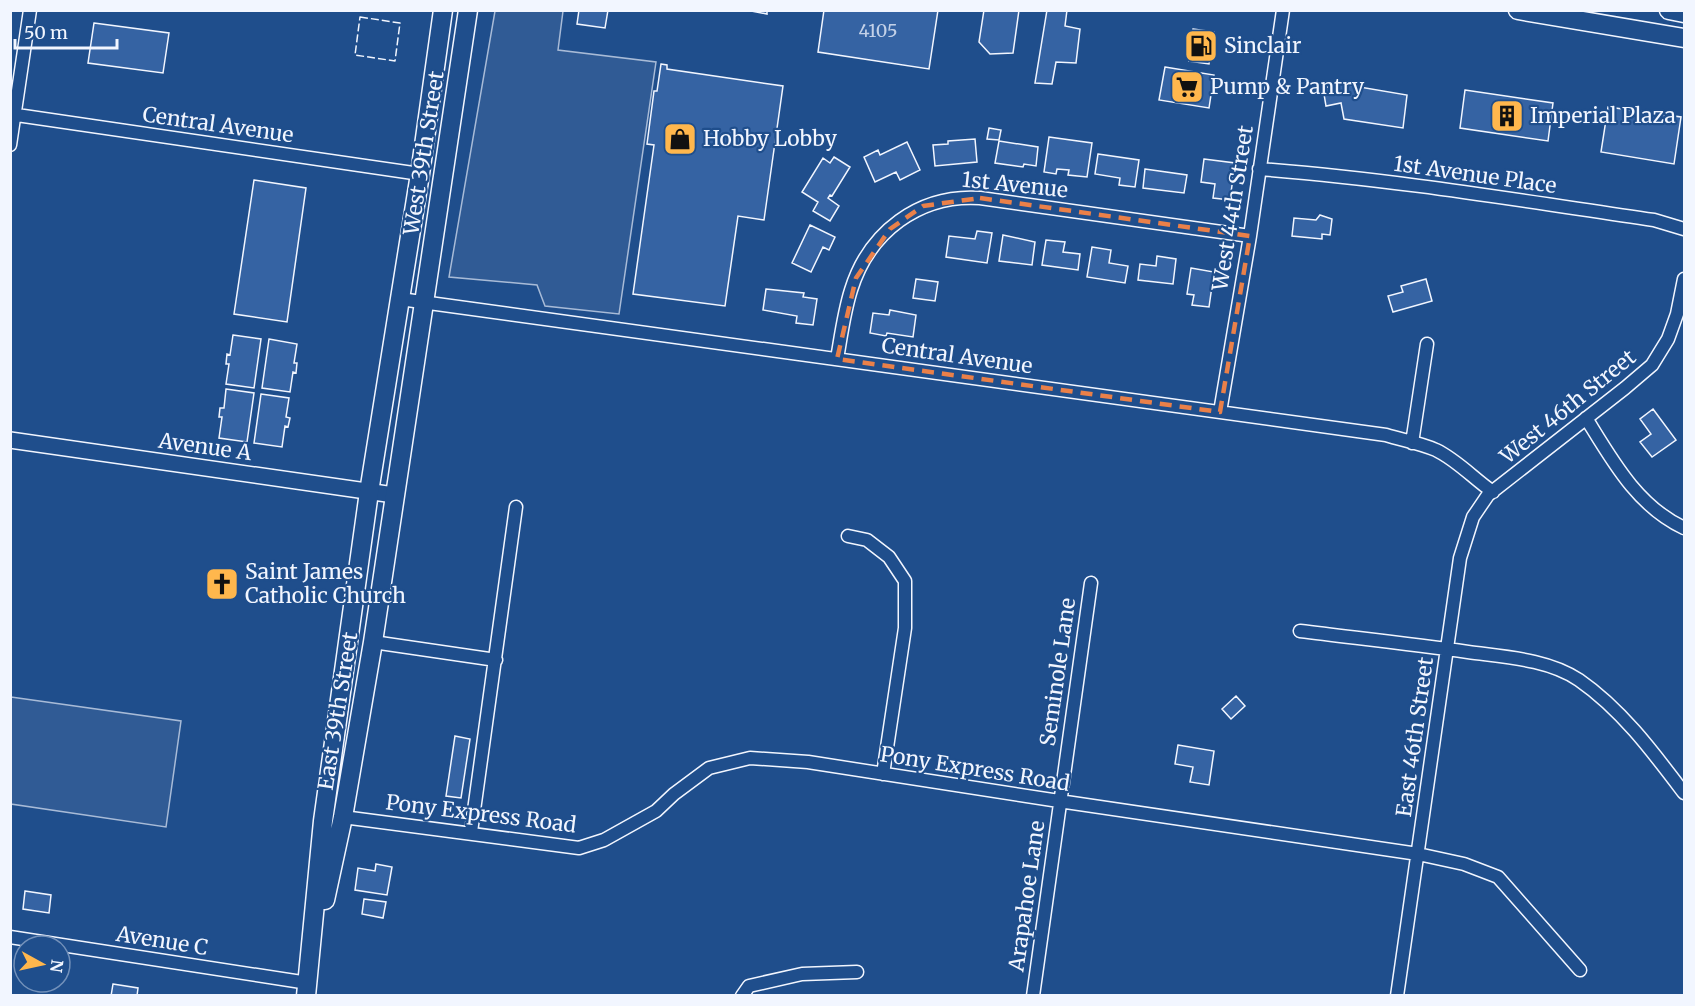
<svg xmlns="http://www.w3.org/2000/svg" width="1695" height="1006" font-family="Merriweather,serif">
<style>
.built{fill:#305b95;stroke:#a8bbd7;stroke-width:1.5}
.building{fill:#3563a3;stroke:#f2f6ff;stroke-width:1.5}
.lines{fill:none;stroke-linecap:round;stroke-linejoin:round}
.minor-casing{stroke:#f2f6ff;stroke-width:15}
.tertiary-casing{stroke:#f2f6ff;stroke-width:18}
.secondary-casing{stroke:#f2f6ff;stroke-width:21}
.minor{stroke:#1f4e8c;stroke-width:12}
.tertiary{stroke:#1f4e8c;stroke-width:15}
.secondary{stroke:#1f4e8c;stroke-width:18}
.fence{stroke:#f2f6ff;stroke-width:1.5;stroke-dasharray:8 3;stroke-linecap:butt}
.marked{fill:none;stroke:#ea8049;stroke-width:4.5;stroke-dasharray:12 8;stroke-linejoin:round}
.labels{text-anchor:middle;stroke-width:4.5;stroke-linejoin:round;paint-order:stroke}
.number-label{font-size:18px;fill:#c3d1e8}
.poi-label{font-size:21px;fill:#f2f6ff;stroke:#1f4e8c;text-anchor:start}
.street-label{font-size:21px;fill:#f2f6ff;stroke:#1f4e8c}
</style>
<rect width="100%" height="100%" fill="#1f4e8c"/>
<path class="built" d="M495,11H563L558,50L656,62L619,314L545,306L537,285L449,277Z
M11,697L181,721L166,827L11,804Z"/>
<path class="building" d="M579,10H608L605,28L577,24Z
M746,10H767V14Z
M824,10H938L929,69L818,52Z
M984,10H1019L1013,53L990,54L979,42Z
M1047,10H1067L1065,26L1080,29L1076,63L1056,62L1052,84L1035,83Z
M94,23L169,33L163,73L88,63Z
M1193,29L1214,32L1209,64L1189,61Z
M661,64L667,65V69L783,86L764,220L738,216L725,306L633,294L654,145L647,144L654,91H657Z
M1165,67L1214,75L1209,108L1159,100Z
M1342,84L1407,95L1403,128L1344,119L1341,103L1326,106L1323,88Z
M1465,90L1553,103L1548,141L1460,128Z
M1608,107L1681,117L1674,164L1601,152Z
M989,128L1001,130L999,140L987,139Z
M1049,137L1092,143L1087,177L1068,175L1069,170L1057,169L1056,174L1044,172Z
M975,139L977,162L935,166L933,145L948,144V141Z
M999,141L1038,147L1036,166L1024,164L1023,167L995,163Z
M907,142L920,170L900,180L896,172L875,182L864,157L878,150L880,155Z
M1098,154L1139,160L1135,187L1119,185L1120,178L1095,174Z
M834,157L850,167L832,196L830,195L828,198L839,206L830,221L813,211L818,202L802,192L823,158L830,163Z
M1204,159L1235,163L1230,200L1213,198L1215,184L1201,182Z
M1145,169L1187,175L1184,193L1143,188Z
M254,180L306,188L287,322L234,314Z
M1320,215L1332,219L1330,235L1322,234V239L1292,236L1294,218L1316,220Z
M810,225L835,237L829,250L823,247L811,272L792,263Z
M977,231L992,233L987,263L946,257L949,236L975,239Z
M1003,235L1035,242L1032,265L999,261Z
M1046,240L1065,242L1063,252L1080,254L1078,270L1042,265Z
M1092,247L1111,250L1109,263L1128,266L1125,283L1087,277Z
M1157,256L1176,259L1173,284L1138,280L1140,264L1156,266Z
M1191,268L1214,272L1209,307L1192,305L1194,295L1187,294Z
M916,279L938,282L935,301L913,298Z
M1426,279L1432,301L1393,312L1388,296L1403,292L1401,286Z
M766,289L804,293L803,297L817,299L813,325L796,323L797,316L763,310Z
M890,310L916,315L913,337L887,333L886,336L870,333L873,313L889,315Z
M233,335L261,339L254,388L226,384L229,364H226L227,354L230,355Z
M269,339L297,344L294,363H297L296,373L293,372L290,392L262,388Z
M226,389L254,393L247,442L219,438L222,417H219L220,408H224Z
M261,394L289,398L286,417L290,418L288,427L285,426L282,447L254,443Z
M1653,409L1676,440L1652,457L1640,442L1651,434L1640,419Z
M1236,696L1245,706L1231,719L1222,709Z
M455,736L470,739L461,798L446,796Z
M1178,745L1214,751L1209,785L1190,782L1193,767L1175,764Z
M376,864L392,867L387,895L355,890L358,868L375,871Z
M25,891L51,895L49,913L23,909Z
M364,899L386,902L383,918L362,914Z
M113,984L138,988L137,996H111Z"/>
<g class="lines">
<defs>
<path id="minor" d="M10,114L420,174
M10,145L30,10
M1259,169C1392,179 1523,201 1654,220L1684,229
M400,299L1386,435C1402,440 1420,443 1436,450C1457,460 1474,479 1493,492
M837,359C841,336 844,312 851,290C869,232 919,194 980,198L1250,236
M1220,412L1250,236L1283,10
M1586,418C1612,460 1637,506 1684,528
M1412,443L1427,344
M848,536L867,540L889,557L905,581V628L883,774
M1300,631C1356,638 1412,644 1468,652C1504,657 1548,659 1579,680C1621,709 1653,752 1684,793
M373,642L496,660
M343,817L579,848L604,840L656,811L674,794L709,768L750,758L808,762L1059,801L1418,854L1464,864L1498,877L1580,970
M471,832L516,507
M10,937L308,983
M742,996L749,986L802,974L857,972
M1033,996L1091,583
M1397,996L1460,558L1473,517L1488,495L1625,388L1652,365L1668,339L1677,314L1684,279"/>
<path id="tertiary" d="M10,440L394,495"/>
<path id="secondary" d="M1518,10L1684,38
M1669,10L1684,13
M325,900L343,817L373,642L468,10
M306,996L323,821L369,492L420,174L443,10"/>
</defs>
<use href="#minor" class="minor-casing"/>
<use href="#tertiary" class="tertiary-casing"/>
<use href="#secondary" class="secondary-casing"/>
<use href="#minor" class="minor"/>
<use href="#tertiary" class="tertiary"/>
<use href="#secondary" class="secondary"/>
<path class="fence" d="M360,17L400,23L395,61L355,55Z"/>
</g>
<path class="marked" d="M980,198L1250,236L1220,412L837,359L856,278L890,229L923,206Z"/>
<defs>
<symbol id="fuel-square" viewBox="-11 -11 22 22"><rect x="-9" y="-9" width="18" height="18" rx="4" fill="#ffb74d" stroke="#1f4e8c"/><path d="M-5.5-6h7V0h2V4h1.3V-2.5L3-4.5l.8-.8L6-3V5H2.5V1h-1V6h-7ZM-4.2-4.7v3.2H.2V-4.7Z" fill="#111"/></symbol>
<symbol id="supermarket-square" viewBox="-11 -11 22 22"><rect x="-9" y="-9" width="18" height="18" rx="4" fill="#ffb74d" stroke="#1f4e8c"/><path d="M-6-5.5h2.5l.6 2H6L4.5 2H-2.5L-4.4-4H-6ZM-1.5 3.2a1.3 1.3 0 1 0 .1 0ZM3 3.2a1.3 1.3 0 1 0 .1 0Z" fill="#111"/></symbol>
<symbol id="building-square" viewBox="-11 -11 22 22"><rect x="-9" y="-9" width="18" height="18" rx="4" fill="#ffb74d" stroke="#1f4e8c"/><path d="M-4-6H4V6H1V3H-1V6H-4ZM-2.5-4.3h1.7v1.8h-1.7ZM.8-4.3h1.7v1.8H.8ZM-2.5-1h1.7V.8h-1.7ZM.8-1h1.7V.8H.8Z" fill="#111"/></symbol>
<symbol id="shop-square" viewBox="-11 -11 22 22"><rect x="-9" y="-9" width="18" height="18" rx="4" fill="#ffb74d" stroke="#1f4e8c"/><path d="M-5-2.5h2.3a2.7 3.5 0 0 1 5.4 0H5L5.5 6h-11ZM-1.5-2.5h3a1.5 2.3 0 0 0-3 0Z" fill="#111"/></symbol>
<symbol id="church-square" viewBox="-11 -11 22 22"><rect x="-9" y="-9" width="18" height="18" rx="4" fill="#ffb74d" stroke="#1f4e8c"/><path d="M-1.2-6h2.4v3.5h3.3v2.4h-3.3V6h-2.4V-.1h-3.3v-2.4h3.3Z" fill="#111"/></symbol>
</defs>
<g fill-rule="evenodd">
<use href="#fuel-square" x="1182" y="27" width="38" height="38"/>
<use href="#supermarket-square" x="1168" y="68" width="38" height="38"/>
<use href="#building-square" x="1488" y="97" width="38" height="38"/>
<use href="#shop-square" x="661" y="120" width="38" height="38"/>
<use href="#church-square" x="203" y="565" width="38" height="38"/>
</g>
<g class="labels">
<g class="number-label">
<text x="878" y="37">4105</text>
</g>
<g class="poi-label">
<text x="1224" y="53">Sinclair</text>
<text x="1210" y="94">Pump &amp; Pantry</text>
<text x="1530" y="123">Imperial Plaza</text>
<text x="703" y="146">Hobby Lobby</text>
<text x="245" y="579">Saint James<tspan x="245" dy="24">Catholic Church</tspan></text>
</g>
<g class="street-label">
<text transform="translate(218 125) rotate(8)" y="7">Central Avenue</text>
<text transform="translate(424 153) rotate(-81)" y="7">West 39th Street</text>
<text transform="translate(1475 175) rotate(8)" y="7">1st Avenue Place</text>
<text transform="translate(1015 185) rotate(6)" y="7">1st Avenue</text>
<text transform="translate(1233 208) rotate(-81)" y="7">West 44th Street</text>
<text transform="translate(957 356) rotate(8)" y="7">Central Avenue</text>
<text transform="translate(1568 407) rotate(-39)" y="7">West 46th Street</text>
<text transform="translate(205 447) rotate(8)" y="7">Avenue A</text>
<text transform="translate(1058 672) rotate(-82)" y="7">Seminole Lane</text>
<text transform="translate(338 711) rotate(-81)" y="7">East 39th Street</text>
<text transform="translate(1415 737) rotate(-82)" y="7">East 46th Street</text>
<text transform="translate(975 769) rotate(9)" y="7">Pony Express Road</text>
<text transform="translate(481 814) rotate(7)" y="7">Pony Express Road</text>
<text transform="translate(1027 896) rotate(-82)" y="7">Arapahoe Lane</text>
<text transform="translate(162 941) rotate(9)" y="7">Avenue C</text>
</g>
</g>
<rect width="1695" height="1006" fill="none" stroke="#f2f6ff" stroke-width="24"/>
<g transform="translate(42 964) rotate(98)"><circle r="28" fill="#1f4e8c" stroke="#7391ba" stroke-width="1.5"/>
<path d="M0-4.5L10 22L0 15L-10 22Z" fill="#ffb74d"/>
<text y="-9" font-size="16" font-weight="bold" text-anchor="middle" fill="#f2f6ff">N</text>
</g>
<path d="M15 39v9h102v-9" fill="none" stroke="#f2f6ff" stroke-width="3"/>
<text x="24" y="39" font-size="18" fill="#f2f6ff" stroke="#1f4e8c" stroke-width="4.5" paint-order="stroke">50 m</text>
</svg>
